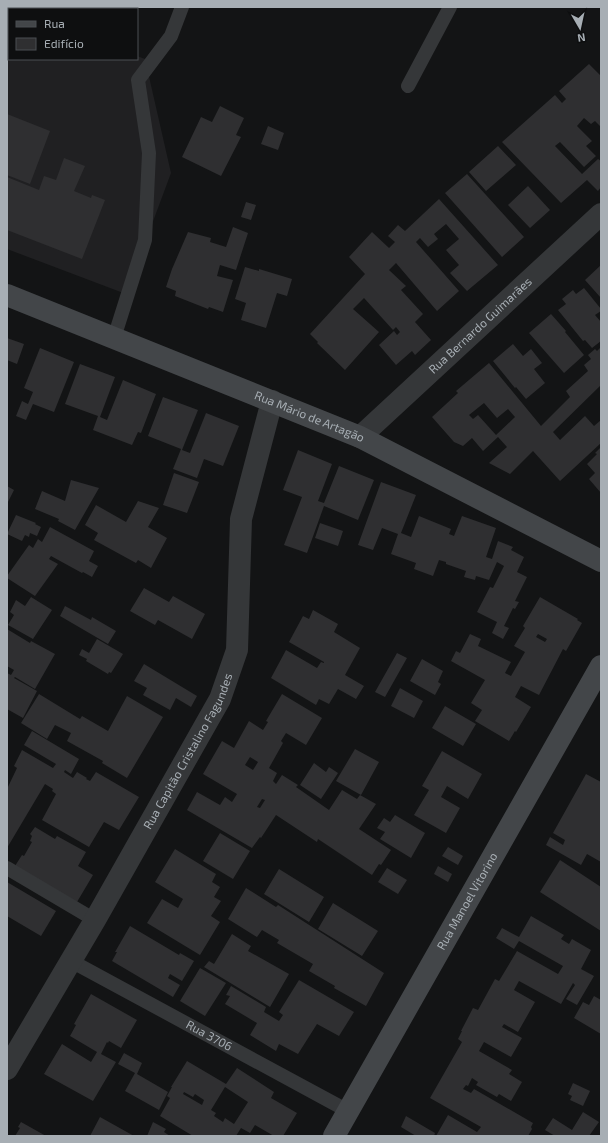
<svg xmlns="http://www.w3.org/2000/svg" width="608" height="1143" font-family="'Exo 2',sans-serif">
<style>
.built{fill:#202022}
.building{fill:#2f2f31;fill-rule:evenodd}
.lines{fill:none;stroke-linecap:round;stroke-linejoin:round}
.lane{stroke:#353739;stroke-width:14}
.street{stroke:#353739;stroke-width:22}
.secondary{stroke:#434649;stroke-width:22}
.labels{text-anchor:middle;stroke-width:4;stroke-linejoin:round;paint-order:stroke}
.street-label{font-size:12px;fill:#a7aeb4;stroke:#0e0f10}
</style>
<rect width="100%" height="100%" fill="#131415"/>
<path class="built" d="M9,27V59H137V56L145,59L171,173L126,294L7,249V32Z"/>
<path class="building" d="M30,7H52L51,9H35Z
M91,7H121L120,9H91Z
M589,64L601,76V127L595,121L591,124L584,118L577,126L592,141L586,146L596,156L584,167L560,142L555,146L582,174L598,159L601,161V187L598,191L587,180L561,203L502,142L555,95L562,103L566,99L559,91Z
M220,106L244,118L236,135L241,137L221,176L182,157L201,117L212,122Z
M7,114L50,131L30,184L7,175Z
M268,126L284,133L278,150L261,144Z
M498,146L516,165L486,191L469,172Z
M64,158L85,166L74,191L91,198L92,195L105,200L82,259L7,230V177L39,190L44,176L56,180Z
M467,174L524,237L502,257L445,193Z
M528,186L550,210L530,228L508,205Z
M439,199L498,265L467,291L450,273L459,265L446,250L459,239L446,224L434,234L438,239L428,247L420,238L416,242L459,291L437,311L396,263L389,270L406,286L401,290L423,314L415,322L431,340L415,355L412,351L396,365L379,345L394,331L397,335L400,332L396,327L393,330L364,298L353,309L379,332L345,370L317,343L318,342L310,334L365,274L349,257L372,232L389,248L395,242L388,236L398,225L405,231Z
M246,202L256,205L251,220L241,217Z
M233,227L248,233L236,270L220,265L217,276L233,280L223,312L209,307L208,309L175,296L176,291L166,287L172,269L188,232L211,238L210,242L226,247Z
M601,265V298L585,280Z
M245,267L259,271V269L292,279L287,296L277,293L266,328L241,320L246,303L235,299Z
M584,288L601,309V311L595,315L601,322V341L592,348L585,340L583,341L558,310L566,304L562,299L573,290L576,294Z
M551,314L566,331L565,332L584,355L564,373L529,333Z
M7,338L24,344L17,364L7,360Z
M513,344L523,356L531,349L542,363L534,369L545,383L526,399L516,387L515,388L493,361Z
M601,347V385L553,432L560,440L585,416L594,426L601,420V443L560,481L533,451L510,474L489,463L507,447L498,437L483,451L472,438L463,446L454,442L432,417L458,393L456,391L489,363L541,426L570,397L566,391L588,371L584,365L591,359L588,355L595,349L597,351ZM484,403L497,418L508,409L515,417L496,435L478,415L473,419L469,415Z
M40,348L74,362L54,412L33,404L26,420L16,416L22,401L28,404L33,392L24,388Z
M80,364L115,377L100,417L107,420L123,380L156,394L141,433L138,432L132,445L93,430L98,416L65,404Z
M163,397L198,410L182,450L190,453L206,413L239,426L223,466L204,459L197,478L173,469L181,449L148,436Z
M601,447V493L589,479L595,473L587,464L597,454L595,453Z
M298,450L332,464L318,501L324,503L339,466L374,480L358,520L324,506L307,553L284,545L302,497L283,490Z
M174,473L199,482L187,513L163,505Z
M71,480L99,488L75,530L58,521L59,519L35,509L42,491L65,501Z
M381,482L416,495L401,533L411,537L419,516L451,529L449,534L454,536L462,516L496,528L486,557L492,559L498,541L513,547L511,550L524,557L517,572L527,577L515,601L519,602L515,609L513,608L504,626L509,628L503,639L492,633L497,622L477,612L490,587L493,588L504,566L497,562L489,580L476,576L475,580L464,577L466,571L446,564V562L439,560L433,576L414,569L416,563L391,554L398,534L382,528L373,550L358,545Z
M7,486L14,490L7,504Z
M138,501L159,508L148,527L167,538L151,568L138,560L136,563L94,540L98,533L85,525L96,505L126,522Z
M16,515L36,523L35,524L41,527L37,536L30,533L29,537L25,535L22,541L7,534Z
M320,523L343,531L338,546L315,538Z
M50,527L94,551L89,561L98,566L92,577L83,572L82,573L51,556L49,559L58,564L35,596L7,578V576L29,545L33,548L38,539L42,542Z
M144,588L169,602L173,596L205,614L192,639L158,620L155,625L130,611Z
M31,597L52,610L33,639L8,625L14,615L10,612L16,600L25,606Z
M540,597L578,619L577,620L582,623L566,651L563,649L539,695L521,686L515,697L531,707L516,732L515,731L509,741L475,721L482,710L471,703L485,680L451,661L456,651L460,653L470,634L481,639L478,646L511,662L505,673L511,676L525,652L514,646L525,628L523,626ZM538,634L547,639L545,642L536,637Z
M65,606L91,620L92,617L116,631L108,644L60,616Z
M313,610L338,624L334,632L360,648L345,675L364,686L356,699L338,689L329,704L319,699L316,705L271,678L286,650L317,668L321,662L324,663V662L289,642L303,616L309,619Z
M7,629L30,643L31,641L55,654L35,689L15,677L14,678L37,691L23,718L7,709V673L11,675L14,670L7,666Z
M97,639L123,654L111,673L109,672L108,674L86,661L87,659L79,655L82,649L89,653Z
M397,653L407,658L385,697L375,692Z
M422,659L443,671L438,682L441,684L435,695L410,681Z
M144,664L197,696L191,707L176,698L170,710L143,695L147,688L134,681Z
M400,688L423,701L414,718L391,706Z
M39,694L80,719L82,716L108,731L127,696L163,717L127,778L102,763L103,761L67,741L71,733L55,725L47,739L21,723Z
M282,694L322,718L306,745L286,733L281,741L283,743L269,768L277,773L273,781L276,784L282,775L298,785L296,787L329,810L342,790L357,799L360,795L376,804L359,829L391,850L381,865L379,864L372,875L318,839L317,842L276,815L261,838L260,837L252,848L187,810L197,792L220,805L225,797L232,802L237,794L203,774L222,741L234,748L249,721L263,730L268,722L266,721ZM250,757L258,762L253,770L245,765ZM262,799L265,800L260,808L257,807Z
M445,706L476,724L463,746L432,728Z
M32,731L79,759L71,774L65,770L64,772L73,778L77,772L87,778L86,779L90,781L96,772L139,797L119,830L104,822L89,847L42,820L56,794L52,791L53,789L45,784L7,848V789L17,768L14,766L22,750L53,768L56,764L24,745Z
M355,749L379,762L361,795L336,781Z
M442,751L482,774L468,799L447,786L441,797L460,808L446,833L414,815L429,790L422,786Z
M314,763L326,772L329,767L338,773L321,799L300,785Z
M586,774L601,782V862L587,854L581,865L546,845L550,837L563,845L565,840L553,833Z
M395,815L425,833L411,858L380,839L385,832L377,828L384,818L390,822Z
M35,827L55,839L57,836L86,852L78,866L93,875L77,902L15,866L22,855L24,856L32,842L30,841L32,836L30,834Z
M220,833L250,851L233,879L203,861Z
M448,847L463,856L458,865L442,856Z
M175,849L216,874L212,882L220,887L214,897L221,901L211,916L220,922L200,955L147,923L162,899L178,908L183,899L155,882Z
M560,860L601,887V931L540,892Z
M438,866L452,874L448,882L434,874Z
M387,868L407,880L398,894L378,882Z
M279,869L324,897L309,922L264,894Z
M7,882L56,911L41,936L7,916Z
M246,888L276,907L278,905L384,973L366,1006L334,988L335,986L309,971L313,964L277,943L279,940L262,930L257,937L228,919Z
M333,903L378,931L362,956L318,929Z
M531,916L564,935L561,939L569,944L572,939L591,950L581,969L594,976L577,1005L566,999L575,985L573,983L561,1004L519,981L514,990L535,1002L518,1032L504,1024L502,1027L522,1038L511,1057L484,1042L479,1051L512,1070L509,1074L522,1082L511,1101L499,1094L497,1097L476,1085L478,1082L472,1078L468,1086L466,1085L463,1089L471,1093L474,1089L533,1123L531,1127L532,1129L528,1136H436L448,1115L477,1132L481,1127L430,1098L462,1042L458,1039L462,1031H461L473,1008L478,1010L495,979L499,981L517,951L558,974L563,966L519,941L514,949L496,938L502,928L519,937Z
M130,926L179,955L180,953L194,961L182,981L170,974L168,978L180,985L173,997L112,961L117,952H115Z
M232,934L251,946L248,951L289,974L270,1007L204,967L209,961L214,964Z
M200,968L226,983L205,1016L180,1001Z
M299,980L354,1012L339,1036L317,1024L298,1054L279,1044L276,1051L250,1035L257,1023L225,1004L230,996L226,995L231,986L266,1007L264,1012L279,1021L283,1015L279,1012Z
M91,994L137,1020L121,1048L109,1041L108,1043L107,1042L101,1054L116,1062L93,1101L44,1074L62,1044L91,1062L97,1052L70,1036L76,1025L74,1024Z
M594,996L601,1000V1034L574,1018L583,1002L589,1005Z
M124,1053L142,1063L137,1074L168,1092L159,1110L125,1091L135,1073L118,1064Z
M187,1061L226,1084L237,1068L274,1092L271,1098L297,1113L283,1136H274L255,1125L250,1133L241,1128L236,1136H193L160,1116L170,1098L167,1096L172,1087H171ZM225,1087L248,1102L234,1124L225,1118L223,1122L214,1116L216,1113L211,1110ZM184,1092L193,1097L195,1094L204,1100L202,1105L183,1094Z
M573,1083L590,1091L583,1106L570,1100L572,1096L568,1094Z
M583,1112L599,1122L589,1136H555L545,1130L553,1118L572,1130Z
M406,1116L435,1133L434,1136H416L401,1127Z
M100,1117L134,1136H90Z
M21,1122L46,1136H15L20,1128L18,1127Z
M153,1122L166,1129L164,1132L170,1136H147Z"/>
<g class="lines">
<g class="lane">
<path d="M408,86L450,7"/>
<path d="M114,338L145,240L149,153L138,80L171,36L182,7"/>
<path d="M7,868L95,920"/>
<path id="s1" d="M71,961L348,1111"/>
</g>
<g class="street">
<path id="s2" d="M360,437L601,214"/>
<path id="s3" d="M7,1069L95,920L220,699L237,650L241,519L272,401"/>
</g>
<g class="secondary">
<path id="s4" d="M7,295L360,437L601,561"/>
<path id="s5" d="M334,1136L601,666"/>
</g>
</g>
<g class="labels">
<g class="street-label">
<text dy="4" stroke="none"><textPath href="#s2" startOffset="164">Rua Bernardo Guimarães</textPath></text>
<text dy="4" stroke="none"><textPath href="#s4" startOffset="326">Rua Mário de Artagão</textPath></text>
<text dy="4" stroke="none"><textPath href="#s3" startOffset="366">Rua Capitão Cristalino Fagundes</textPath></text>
<text dy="4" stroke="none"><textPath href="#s5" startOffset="270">Rua Manoel Vitorino</textPath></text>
<text dy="4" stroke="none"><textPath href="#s1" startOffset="157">Rua 3706</textPath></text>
</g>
</g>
<rect width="608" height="1143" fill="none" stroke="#a7aeb4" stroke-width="16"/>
<rect x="8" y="8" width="130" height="52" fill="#0e0f10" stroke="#4b4f52"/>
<rect x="16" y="21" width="20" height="6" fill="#434649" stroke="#4b4f52"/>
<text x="44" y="28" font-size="12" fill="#a7aeb4">Rua</text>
<rect x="16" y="38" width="20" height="12" fill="#2f2f31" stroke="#4b4f52"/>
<text x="44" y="48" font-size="12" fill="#a7aeb4">Edifício</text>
<g transform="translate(580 28) rotate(171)" stroke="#0e0f10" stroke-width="3" paint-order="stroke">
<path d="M0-3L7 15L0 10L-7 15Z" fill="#a7aeb4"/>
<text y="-6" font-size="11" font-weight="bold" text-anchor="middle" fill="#a7aeb4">N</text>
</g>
</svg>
